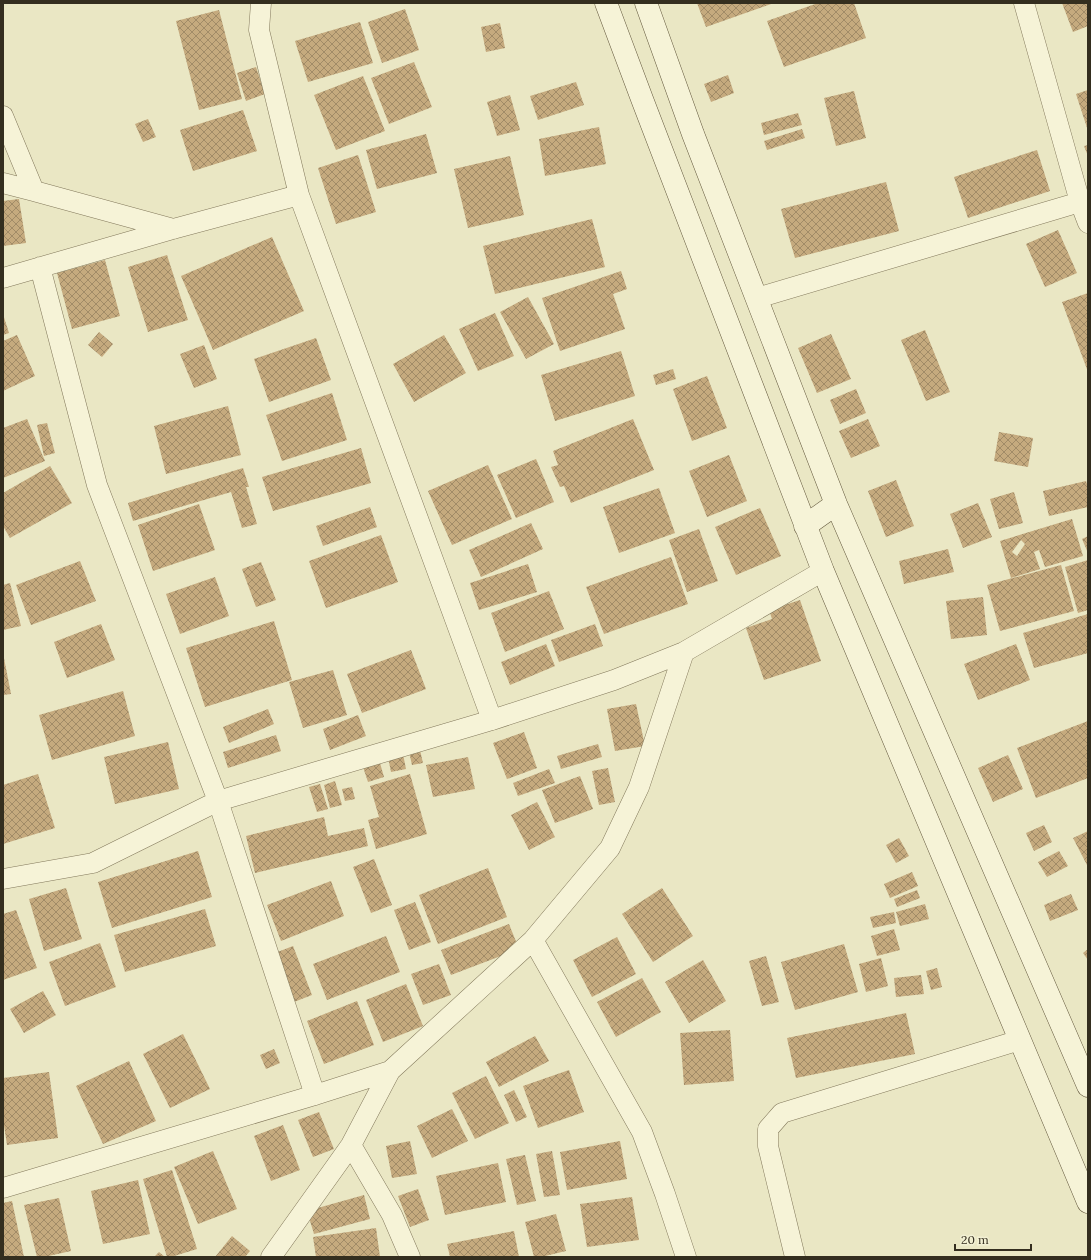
<svg xmlns="http://www.w3.org/2000/svg" width="1091" height="1260" font-family="Lora,serif">
<style>
.building{fill:url(#building-cross-hatch);fill-rule:evenodd}
.lines{fill:none;stroke-linecap:round;stroke-linejoin:round}
.minor-casing{stroke:#83795c;stroke-width:21}
.secondary-casing{stroke:#655a3f;stroke-width:23}
.minor{stroke:#f6f3d7;stroke-width:20}
.secondary{stroke:#f6f3d7;stroke-width:22}
</style>
<defs>
<pattern id="building-cross-hatch" width="8" height="8" patternUnits="userSpaceOnUse"><rect width="8" height="8" fill="#c5aa7e"/><path d="M0 0l8 8M0 8l8-8" fill="none" stroke="#a18b67"/></pattern>
</defs>
<rect width="100%" height="100%" fill="#eae7c4"/>
<path class="building" d="M697,3H774L706,27Z
M818,3H854L866,38L784,67L767,21Z
M1062,3H1088V26L1073,32Z
M405,9L419,50L382,63L368,22Z
M219,10L242,99L199,110L176,21Z
M360,22L373,63L308,82L295,41Z
M500,23L505,48L486,52L481,27Z
M414,62L432,107L389,124L371,78Z
M256,67L265,94L246,101L237,73Z
M728,75L734,93L711,102L704,84Z
M363,76L385,131L336,150L314,95Z
M576,82L584,105L538,120L530,96Z
M1088,90V131L1076,94Z
M854,91L866,138L836,146L824,98Z
M510,95L520,130L497,136L487,102Z
M243,110L257,151L193,171L180,130Z
M798,113L802,125L764,135L761,123Z
M148,119L156,137L143,142L135,124Z
M599,127L606,164L545,176L539,139Z
M802,129L805,138L767,150L764,141Z
M426,134L437,173L377,189L366,150Z
M1088,145V156L1084,146Z
M1037,150L1050,191L968,218L954,177Z
M358,155L376,212L336,224L318,168Z
M510,156L524,215L468,228L454,169Z
M886,182L899,231L795,258L781,209Z
M19,199L26,243L3,246V201Z
M592,219L605,267L495,294L483,246Z
M1058,230L1077,273L1045,287L1026,244Z
M272,237L304,311L213,350L181,276Z
M167,255L188,320L148,332L128,267Z
M105,260L120,316L72,329L57,273Z
M621,271L627,289L613,294L625,329L560,351L542,298Z
M1088,293V372L1062,302Z
M528,297L554,344L526,359L500,312Z
M495,313L514,356L478,371L459,329Z
M3,314L9,333L3,335Z
M925,330L950,392L926,401L901,340Z
M99,332L113,344L102,357L88,345Z
M831,334L851,379L817,393L798,348Z
M17,335L35,376L3,391V341Z
M444,335L466,373L414,402L393,364Z
M316,338L331,380L269,402L254,359Z
M204,345L217,379L194,388L180,354Z
M621,351L635,396L555,421L541,375Z
M673,369L676,379L656,385L653,375Z
M707,376L727,428L692,441L673,389Z
M856,389L866,413L840,424L830,400Z
M332,393L347,440L282,461L266,415Z
M228,406L241,455L166,474L154,426Z
M27,419L45,461L3,478V428Z
M633,419L654,470L571,503L564,486L560,487L551,467L558,465L553,451Z
M868,419L880,446L851,458L839,431Z
M47,423L55,453L44,456L37,425Z
M999,432L1033,438L1028,467L994,461Z
M361,448L371,483L273,511L262,477Z
M729,455L747,501L707,517L689,471Z
M536,459L554,502L516,518L497,475Z
M488,465L512,519L452,545L428,491Z
M50,466L72,503L10,538L3,526V493Z
M243,468L249,487H246L257,524L242,528L231,492L133,521L128,503Z
M896,480L914,526L886,537L868,491Z
M1086,481L1088,487V507L1049,516L1043,491Z
M659,488L675,533L619,553L603,507Z
M1014,492L1023,523L999,529L990,499Z
M978,503L992,537L963,548L950,514Z
M199,504L215,550L153,571L138,525Z
M370,507L377,527L323,546L316,526Z
M760,508L781,556L736,575L715,527Z
M1072,519L1083,556L1045,567L1039,550L1034,552L1040,569L1011,578L1000,541ZM1021,540L1025,544L1017,556L1012,552Z
M531,523L543,549L481,577L469,550Z
M699,529L718,581L687,592L669,540Z
M381,535L398,582L326,608L309,561Z
M1088,536V553L1082,539Z
M948,549L954,572L904,584L899,561Z
M671,557L688,604L604,634L586,587Z
M1088,560V610L1078,613L1065,567Z
M80,561L96,601L31,625L16,585Z
M261,562L276,600L256,607L242,569Z
M528,564L537,592L479,610L470,583Z
M1061,565L1074,611L1000,631L987,585Z
M215,577L229,616L180,634L166,594Z
M10,583L21,626L3,630V585Z
M549,591L564,629L505,652L491,613Z
M983,597L987,635L951,639L946,601Z
M800,600L821,661L764,680L746,628L772,619L769,610Z
M1088,614V653L1034,668L1023,633Z
M274,621L292,680L205,707L186,648Z
M101,624L115,660L67,678L54,642Z
M595,624L603,646L559,662L551,640Z
M546,644L555,666L510,685L501,662Z
M1016,644L1030,680L978,700L964,664Z
M411,650L426,689L362,713L347,674Z
M3,653L11,694L3,695Z
M333,670L347,715L303,728L289,682Z
M123,691L135,736L52,760L39,715Z
M636,704L645,746L615,751L607,709Z
M268,709L274,724L229,743L223,727Z
M358,715L366,736L330,750L323,729Z
M1088,721V778L1036,798L1017,748Z
M524,732L537,768L507,779L493,743Z
M276,735L281,751L228,768L223,752Z
M168,742L179,789L115,804L104,757Z
M598,744L602,757L561,769L557,756Z
M420,750L423,763L412,765L409,752Z
M403,754L406,769L391,772L388,757Z
M1008,755L1023,789L993,802L978,768Z
M468,757L475,789L433,797L426,765Z
M380,763L384,777L368,782L363,767Z
M608,768L615,802L599,805L592,771Z
M549,769L555,783L518,796L513,783Z
M38,774L55,828L3,844V785Z
M410,774L427,834L376,849L368,820L379,817L370,786Z
M580,776L593,809L555,823L542,790Z
M335,781L342,805L330,808L324,785Z
M320,784L328,809L317,812L309,787Z
M352,787L355,799L345,801L342,789Z
M537,802L555,837L529,850L511,815Z
M324,817L328,836L364,828L368,846L255,873L246,836Z
M1044,825L1052,842L1034,851L1026,833Z
M1088,831V867L1073,838Z
M899,838L909,856L896,863L886,845Z
M198,851L212,897L112,928L98,882Z
M1059,851L1068,866L1047,877L1038,862Z
M374,859L392,905L371,913L353,867Z
M488,868L507,917L438,944L419,895Z
M912,872L918,886L890,898L884,884Z
M331,881L344,916L281,941L267,905Z
M66,888L82,939L44,951L29,899Z
M662,888L693,936L653,962L622,914Z
M917,890L920,898L897,907L894,899Z
M1071,894L1078,910L1050,921L1044,905Z
M415,902L431,942L409,950L394,910Z
M925,904L929,919L900,926L896,912Z
M205,909L216,946L125,972L114,935Z
M16,910L37,968L3,980V914Z
M894,912L896,923L873,928L870,917Z
M509,924L519,949L451,975L441,950Z
M894,929L900,950L877,956L871,936Z
M386,936L400,972L327,1000L313,964Z
M617,937L636,974L592,997L573,960Z
M100,943L116,987L65,1006L49,962Z
M844,944L858,992L795,1010L781,962Z
M293,946L312,995L294,1002L275,953Z
M1088,949V960L1083,953Z
M766,956L779,1002L762,1006L749,961Z
M881,958L888,986L866,992L859,964Z
M703,960L726,1001L689,1023L665,982Z
M439,964L451,995L423,1005L411,974Z
M937,968L942,987L931,990L926,971Z
M921,975L924,994L896,997L894,978Z
M642,978L661,1012L616,1037L597,1002Z
M406,984L423,1026L383,1042L366,1000Z
M43,991L56,1015L24,1033L10,1009Z
M357,1001L374,1045L324,1064L307,1021Z
M906,1013L915,1054L796,1078L787,1038Z
M730,1030L734,1081L684,1085L680,1033Z
M183,1034L210,1089L170,1108L143,1054Z
M535,1036L549,1061L499,1087L486,1062Z
M274,1049L280,1063L266,1069L260,1055Z
M129,1061L156,1121L103,1144L76,1086Z
M569,1070L584,1112L538,1128L523,1086Z
M49,1072L58,1138L7,1145L3,1119V1078Z
M486,1076L509,1123L475,1139L452,1093Z
M514,1090L527,1117L516,1122L504,1095Z
M452,1109L468,1141L432,1158L417,1126Z
M319,1112L334,1149L313,1157L298,1120Z
M283,1125L300,1170L271,1181L254,1136Z
M410,1141L417,1174L392,1178L386,1146Z
M620,1141L627,1179L567,1190L560,1152Z
M213,1151L237,1209L198,1224L174,1167Z
M552,1151L560,1195L544,1197L536,1154Z
M525,1155L536,1201L517,1205L506,1159Z
M498,1163L506,1202L445,1215L436,1176Z
M172,1170L197,1249L171,1257H167L143,1179Z
M138,1180L150,1234L103,1244L91,1191Z
M418,1189L429,1220L410,1227L398,1196Z
M364,1195L370,1219L314,1234L307,1211Z
M632,1197L639,1240L587,1247L580,1204Z
M59,1198L71,1251L44,1257H37L24,1205Z
M12,1201L24,1257H3V1203Z
M556,1214L566,1251L541,1257H534L525,1222Z
M376,1228L380,1257H316L313,1237Z
M514,1231L519,1257H450L447,1244Z
M232,1236L250,1251L245,1257H215Z
M159,1252L165,1257H154Z"/>
<g class="lines">
<defs>
<path id="minor" d="M261,3L259,30L299,195L492,720
M1024,3L1080,202L1088,223
M3,116L34,191L173,229
M3,183L34,191
M40,267L97,485L218,801L315,1095
M3,278L173,229L299,195
M757,298L1080,202
M3,879L93,863L218,801L492,720L614,680L684,652L823,571
M533,940L642,1132L665,1194L686,1257
M351,1145L392,1215L410,1257
M3,1188L315,1095L390,1071
M271,1257L351,1145L390,1071L533,940L610,848L639,787L684,652
M795,1257L768,1146V1129L782,1113L1020,1040"/>
<path id="secondary" d="M606,3L642,99L823,571L1088,1202
M646,3L693,134L836,504L1088,1086
M805,526L836,504"/>
</defs>
<use href="#minor" class="minor-casing"/>
<use href="#secondary" class="secondary-casing"/>
<use href="#minor" class="minor"/>
<use href="#secondary" class="secondary"/>
</g>
<rect width="1091" height="1260" fill="none" stroke="#342e1f" stroke-width="8"/>
<path d="M955 1244v6h76v-6" fill="none" stroke="#342e1f" stroke-width="2"/>
<text x="961" y="1244" font-size="12" fill="#342e1f" stroke="#f2f0d3" stroke-width="3" paint-order="stroke">20 m</text>
</svg>
